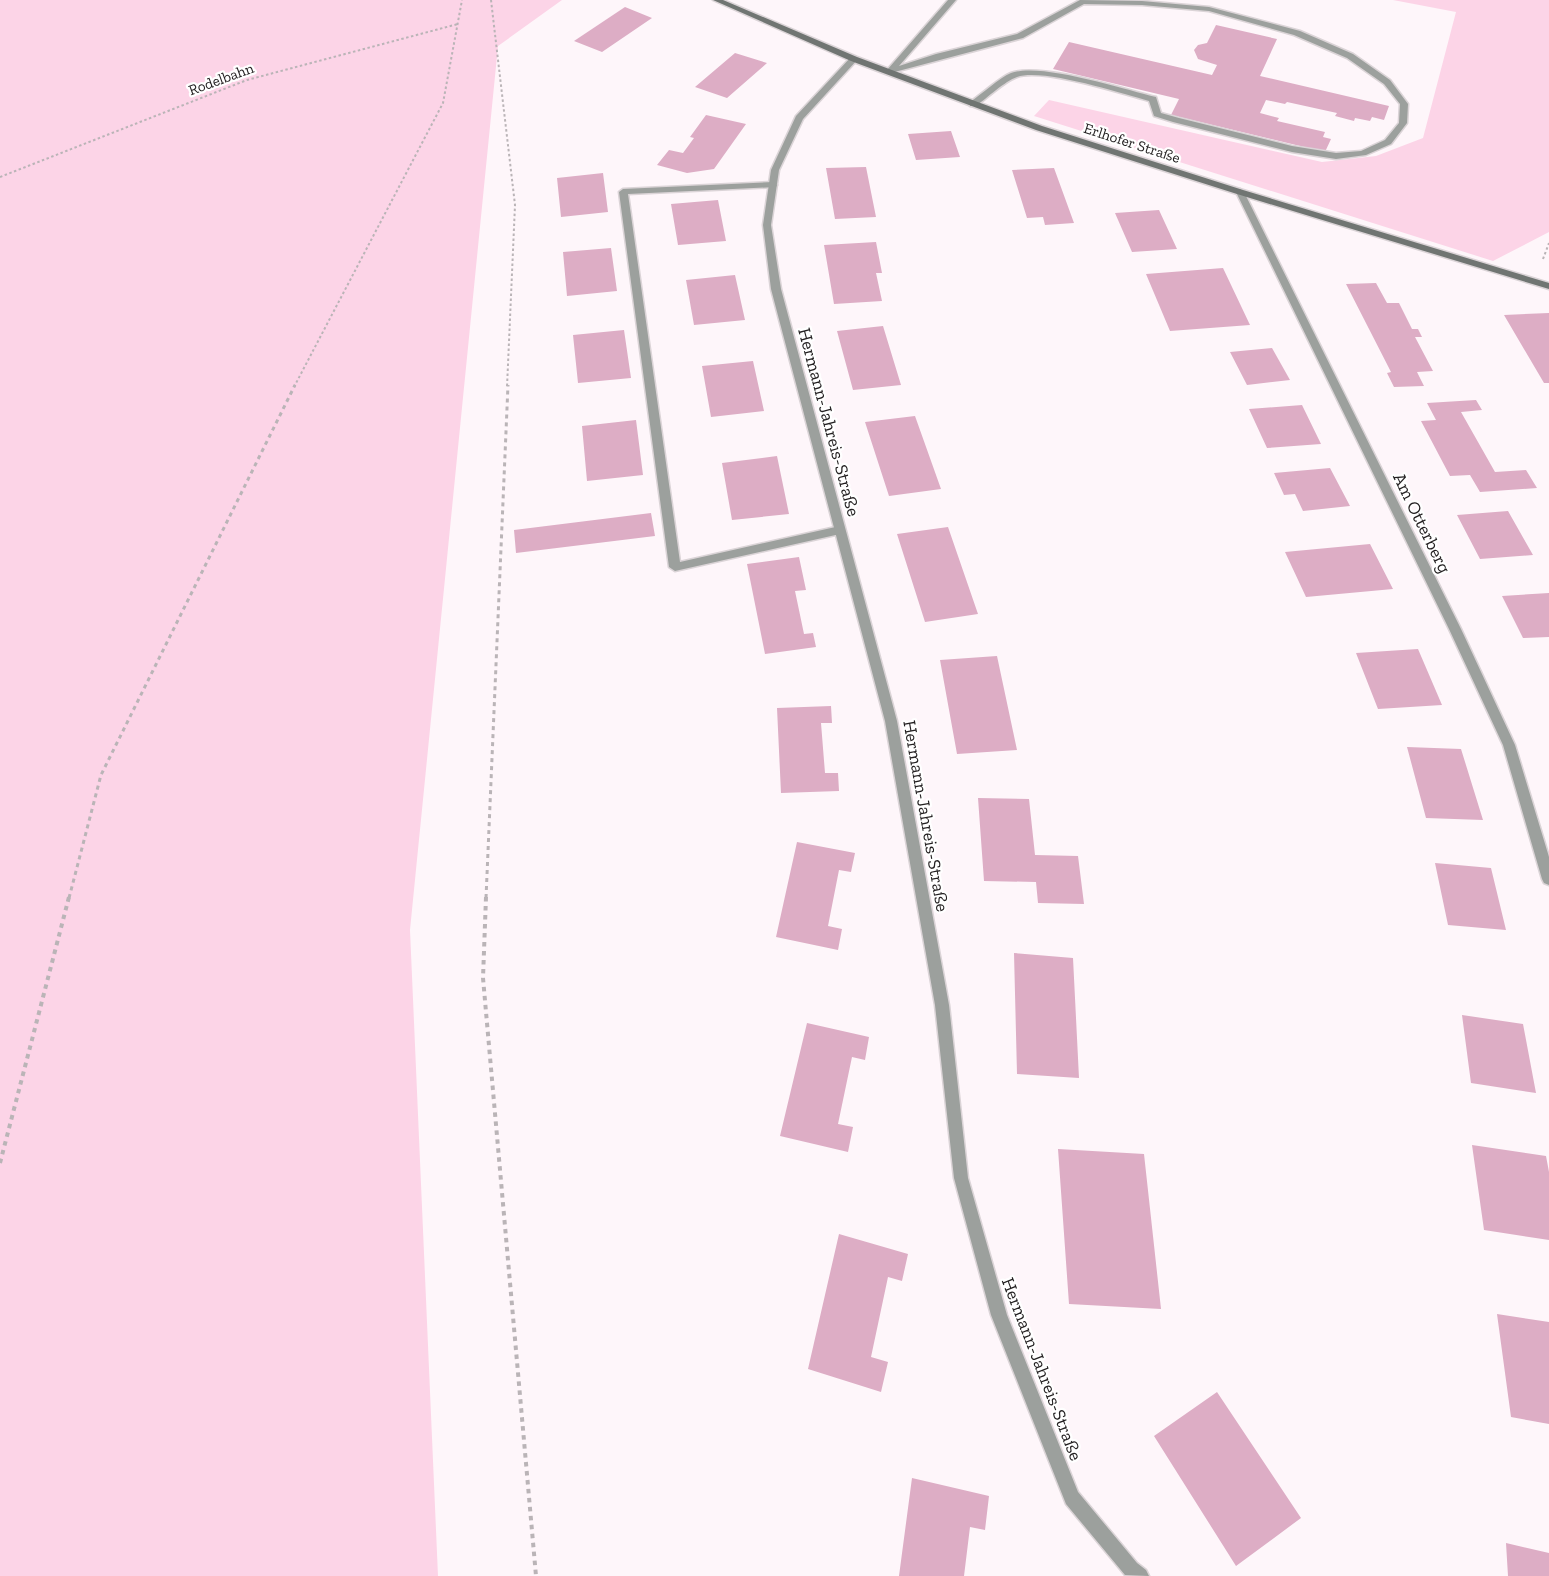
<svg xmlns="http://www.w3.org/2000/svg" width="1549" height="1576" font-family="'Zilla Slab',serif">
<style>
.green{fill:#fcd4e7}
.building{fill:#ddadc5}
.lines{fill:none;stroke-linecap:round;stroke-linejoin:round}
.lane-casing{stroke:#dbd4d7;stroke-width:3}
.street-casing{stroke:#dbd4d7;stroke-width:3}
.secondary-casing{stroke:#dbd4d7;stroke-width:3}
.path-far2{stroke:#bab4b7;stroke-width:2;stroke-dasharray:2.5 2.5;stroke-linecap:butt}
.path-far1{stroke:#bab4b7;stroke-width:3;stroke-dasharray:4 4;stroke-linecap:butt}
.path{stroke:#bab4b7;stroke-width:4;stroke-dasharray:4.5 4.5;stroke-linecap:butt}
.lane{fill:#9ca09d;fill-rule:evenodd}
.street{fill:#9ca09d;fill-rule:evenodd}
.secondary{fill:#707572;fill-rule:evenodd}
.labels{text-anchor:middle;stroke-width:4.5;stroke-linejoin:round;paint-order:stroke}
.far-street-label{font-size:15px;fill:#232021;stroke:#fff}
.street-label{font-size:18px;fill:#232021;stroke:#fff}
</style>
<rect width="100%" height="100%" fill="#fef6fa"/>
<path class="green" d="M0,0H562L498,46L410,930L438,1576H0Z
M1393,0H1549V232L1493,261L1034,116L1049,100L1322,162L1376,156L1423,138L1456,12Z"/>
<path class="building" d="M625,7L652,18L602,52L574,41Z
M1216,25L1277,39L1260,76L1389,106L1384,120L1372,117L1370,121L1355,118L1354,121L1335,116L1337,113L1287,102L1285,104L1266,100L1260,113L1279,118L1277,121L1325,132L1323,137L1331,139L1325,152L1171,115L1179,99L1053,69L1069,42L1212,75L1217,65L1198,59L1194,50L1198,45L1207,43Z
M735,53L767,63L727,98L695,87Z
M706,115L746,124L714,169L687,173L657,165L669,150L683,153L694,138L690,137Z
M951,131L960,157L916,160L908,134Z
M866,167L876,217L835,219L826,168Z
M1054,168L1074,223L1045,225L1043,217L1027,218L1012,170Z
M603,173L608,212L561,217L557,178Z
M718,200L726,241L678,245L671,204Z
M1159,210L1177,249L1132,252L1115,213Z
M876,242L882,273H876L882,301L834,304L824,245Z
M611,248L617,291L567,296L563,252Z
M1223,268L1250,325L1170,331L1146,274Z
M735,275L745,320L694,325L686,280Z
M1376,283L1387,303H1399L1412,329H1418L1422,337H1415L1433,371L1417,372L1424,386L1394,387L1387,373L1391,372L1346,284Z
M1549,313V383H1544L1504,315Z
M883,326L901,385L853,390L837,331Z
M624,330L631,378L578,383L573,335Z
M1272,348L1290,380L1247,385L1230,352Z
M753,361L764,411L711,417L702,366Z
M1476,400L1482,410L1461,412L1495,472L1526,470L1537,488L1480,492L1470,475L1450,476L1421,421L1436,420L1427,403Z
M1302,405L1321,444L1267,448L1249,409Z
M915,416L941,489L889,496L865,422Z
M636,420L643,475L587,481L582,426Z
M777,456L789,514L732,520L722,463Z
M1330,468L1350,506L1303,511L1295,494L1284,495L1274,473Z
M1508,511L1533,555L1480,559L1457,515Z
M651,513L655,536L516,553L514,530Z
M948,527L978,614L925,622L897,534Z
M1370,544L1393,589L1306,597L1285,552Z
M799,557L806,590L795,591L804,634L813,633L816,647L765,654L747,564Z
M1549,593V637L1523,638L1502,596Z
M1418,649L1442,705L1378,709L1356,653Z
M997,656L1017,750L957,754L940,660Z
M831,706L832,723H821L825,773H838L839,791L781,793L777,708Z
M1407,747L1461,749L1483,820L1426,818Z
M978,798L1029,799L1035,855L1078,856L1084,904L1038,903L1036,882L984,881Z
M797,842L855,853L851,872L839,870L828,926L842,929L838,950L776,937Z
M1435,863L1491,868L1506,930L1448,925Z
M1014,953L1073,958L1079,1078L1017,1074Z
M1462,1015L1523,1024L1536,1093L1471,1083Z
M807,1023L869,1037L865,1060L852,1057L838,1124L853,1127L848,1152L780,1136Z
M1472,1145L1546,1156L1549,1172V1240L1484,1230Z
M1058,1149L1144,1154L1161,1309L1069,1304Z
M839,1234L908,1254L902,1281L888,1277L871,1357L888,1362L881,1392L808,1369Z
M1497,1314L1549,1322V1424L1511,1417Z
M1217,1392L1301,1518L1236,1566L1154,1436Z
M912,1478L989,1496L985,1530L970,1527L964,1576H899Z
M1506,1543L1549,1553V1576H1508Z"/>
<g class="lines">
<defs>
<path id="lane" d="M948,0H956L899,66L936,54L1017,34L1080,0L1142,1L1209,7L1300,31L1353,54L1390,80L1408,104L1407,123L1391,144L1366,155L1336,159L1292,152L1173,122L1154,116L1149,101C1120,93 1043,68 1017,77C1005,81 987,98 976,106H970V102C982,94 999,78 1011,73C1040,62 1123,89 1156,97L1161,113L1179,118L1292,146L1336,153L1361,151L1385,140L1399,123L1400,104L1384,84L1347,58L1294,35L1209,11L1142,5L1084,4L1023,38L887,74V70Z
M773,182L777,185L776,187L628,194L680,562L840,526L845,530L840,534L675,571L669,567L619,192L623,189Z"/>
<path id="street" d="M851,57L858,59L803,119L779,170L771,225L781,289L897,721L949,1005L968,1178L1007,1315L1078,1492L1137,1563L1146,1570L1149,1576L1125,1575L1066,1504L991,1315L954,1178L935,1005L885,721L771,289L763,225L771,170L796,116Z
M1240,189L1244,192L1461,629L1515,745L1549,857V885L1544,883L1542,879L1503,745L1449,629L1236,192Z"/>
<path id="secondary" d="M713,0H723L857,57L1042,126L1243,190L1549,283V289L1237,194L1036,130L851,61Z"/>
</defs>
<use href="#lane" class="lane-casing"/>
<use href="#street" class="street-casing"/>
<use href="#secondary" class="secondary-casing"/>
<path class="path-far2" d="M491,0L515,205L507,387
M0,177L247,80L458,24
M1543,259L1549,243
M294,387L443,103L462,0"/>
<path class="path-far1" d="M69,898L101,775L295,385
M486,898L508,385"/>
<path class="path" d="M486,897L483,978L536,1576
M0,1163L69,897"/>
<use href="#lane" class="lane"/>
<use href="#street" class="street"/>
<use href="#secondary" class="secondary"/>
</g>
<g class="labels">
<g class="far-street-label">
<text transform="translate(221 79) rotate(-20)" y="5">Rodelbahn</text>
<text transform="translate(1132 143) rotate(18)" y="5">Erlhofer Straße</text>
</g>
<g class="street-label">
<text transform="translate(829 422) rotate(75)" y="6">Hermann-Jahreis-Straße</text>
<text transform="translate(1422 523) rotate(64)" y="6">Am Otterberg</text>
<text transform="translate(926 816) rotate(80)" y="6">Hermann-Jahreis-Straße</text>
<text transform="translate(1042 1369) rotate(69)" y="6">Hermann-Jahreis-Straße</text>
</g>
</g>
</svg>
